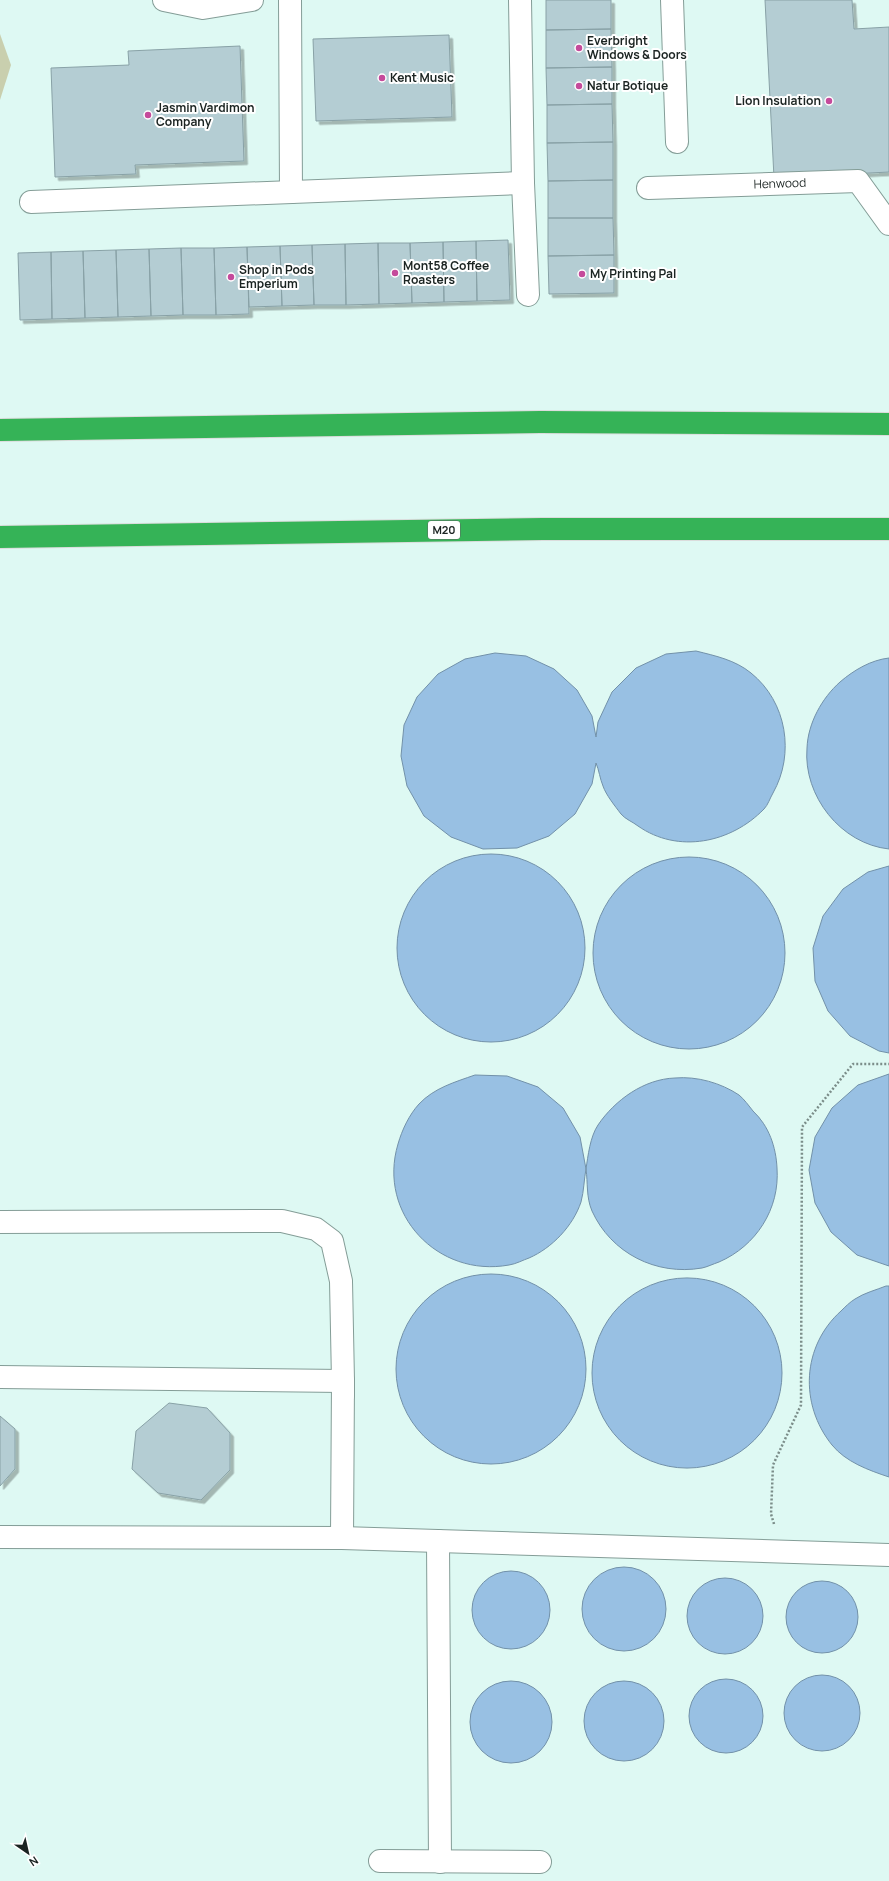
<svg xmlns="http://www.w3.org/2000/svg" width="889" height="1881" font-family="Manrope,sans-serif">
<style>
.green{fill:#c9cfae}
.water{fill:#98c0e3;stroke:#7291a9}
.building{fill:#b4cdd3;stroke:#88a1a6;filter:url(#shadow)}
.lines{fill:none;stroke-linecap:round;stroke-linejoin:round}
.minor-casing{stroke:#849d97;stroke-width:24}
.highway-casing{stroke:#dbdcdc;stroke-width:24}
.path{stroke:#7b8d89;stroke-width:2.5;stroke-dasharray:2 2;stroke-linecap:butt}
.minor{stroke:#fff;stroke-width:22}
.highway{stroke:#35b357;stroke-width:22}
.poi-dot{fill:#c54a9b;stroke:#fff;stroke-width:1.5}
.labels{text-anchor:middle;stroke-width:4;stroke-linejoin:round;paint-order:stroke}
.shield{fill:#fff;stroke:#5f6664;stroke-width:1}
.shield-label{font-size:11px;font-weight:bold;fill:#1b2422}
.poi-label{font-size:12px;font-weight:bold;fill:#1b2422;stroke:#fff;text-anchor:start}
.street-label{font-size:12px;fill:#1b2422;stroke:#fff}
</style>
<defs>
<filter id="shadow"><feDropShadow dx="3.5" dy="3.5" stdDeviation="0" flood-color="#0004"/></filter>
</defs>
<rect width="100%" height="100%" fill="#def9f3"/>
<path class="green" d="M0,34L11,65L0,100Z"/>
<path class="water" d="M696,651C716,656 735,660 751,673C787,702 795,754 773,793C770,798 768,805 764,809C731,843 678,854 638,826C633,822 625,819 621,814C615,806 606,795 603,786C600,779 599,770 596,763L592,784L575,814L549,836L517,848L483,849L451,837L424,816L407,786L401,756L404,725L417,697L438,674L465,659L495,653L526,656L554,669L577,690L592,716L596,737L598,722L612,692L636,668L666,654Z
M889,658V849C841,844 803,796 807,748C808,723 822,698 840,682C854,670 871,660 889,658Z
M397 948a94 94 0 1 1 188 0a94 94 0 1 1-188 0Z
M593 953a96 96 0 1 1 192 0a96 96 0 1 1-192 0Z
M889,866V1053L879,1051L850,1036L828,1011L815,981L813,948L823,916L843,889L868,872Z
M889,1074V1266L857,1255L831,1232L815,1203L809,1170L815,1137L832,1108L858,1085Z
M475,1075L507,1076L538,1087L563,1108L580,1137L586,1169C588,1156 590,1137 598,1125C615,1100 644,1079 675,1078C697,1076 721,1083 739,1095C744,1099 749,1106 753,1111C769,1126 776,1147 777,1168C780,1209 756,1246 719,1262C713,1264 707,1267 702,1268C656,1276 611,1253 592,1211C586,1197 588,1183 586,1169C584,1179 584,1191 581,1202C573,1226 552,1248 529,1258C523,1260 516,1264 509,1265C438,1278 377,1214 398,1144C402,1130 409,1115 419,1104C434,1088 455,1082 475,1075Z
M396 1369a95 95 0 1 1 190 0a95 95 0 1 1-190 0Z
M592 1373a95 95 0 1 1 190 0a95 95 0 1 1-190 0Z
M886,1286H889V1477C868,1470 846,1462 832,1445C799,1404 802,1346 841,1311C845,1307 850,1302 855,1299C864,1293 876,1290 886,1286Z
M582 1609a42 42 0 1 1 84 0a42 42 0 1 1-84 0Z
M472 1610a39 39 0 1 1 78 0a39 39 0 1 1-78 0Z
M687 1616a38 38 0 1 1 76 0a38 38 0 1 1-76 0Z
M786 1617a36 36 0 1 1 72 0a36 36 0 1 1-72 0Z
M784 1713a38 38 0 1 1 76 0a38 38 0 1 1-76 0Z
M689 1716a37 37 0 1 1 74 0a37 37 0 1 1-74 0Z
M584 1721a40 40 0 1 1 80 0a40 40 0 1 1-80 0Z
M470 1722a41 41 0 1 1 82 0a41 41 0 1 1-82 0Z"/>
<path class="building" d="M546,0H611V29L546,30Z
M765,0H852L854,29L889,27V172L774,178Z
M611,29L612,67L546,68V30Z
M449,35L452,117L316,121L313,39Z
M240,46L244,161L135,165L136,174L55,177L51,68L129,65L128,51Z
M612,67V104L547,105L546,68Z
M612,104L613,142L547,143V105Z
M613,142V180L548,181L547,143Z
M613,180V218H548V181Z
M548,218H613L614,255L548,256Z
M508,240L510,300L477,301L476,241Z
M476,241L477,301L444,302L443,242Z
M443,242L444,302L412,303L410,243Z
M378,243H410L412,303L379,304Z
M378,243L379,304L346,305L345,244Z
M345,244L346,305H314L312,245Z
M312,245L314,305L282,306L280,246Z
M280,246L282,306L249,307L247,247Z
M247,247L249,314L216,315L214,248Z
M181,248H214L216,315H183Z
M181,248L183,315L151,316L149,249Z
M149,249L151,316L118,317L116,250Z
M116,250L118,317L85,318L83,251Z
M83,251L85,318L52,319L51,252Z
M51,252L52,319L20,320L18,253Z
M614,255V293L549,294L548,256Z
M169,1403L207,1408L230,1433V1470L201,1500L158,1493L132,1469L136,1431Z
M0,1416L15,1429V1469L0,1486Z"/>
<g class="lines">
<defs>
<g id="minor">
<path d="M164,0L203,8L252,0"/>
<path d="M290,0L291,192"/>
<path d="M520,0L523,183L528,295"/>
<path d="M672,0L677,142"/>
<path id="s1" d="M648,188L858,181L889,224"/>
<path d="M31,202L523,183"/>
<path d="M0,1222L282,1221L316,1229L332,1241L341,1281L343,1381L342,1538"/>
<path d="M0,1377L343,1381V1395"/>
<path d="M0,1537L342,1538L889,1555"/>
<path d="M438,1541L440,1862"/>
<path d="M380,1861L540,1862"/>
</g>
<path id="highway" d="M0,430L540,422L889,424
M0,537L543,529H889"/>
</defs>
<use href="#minor" class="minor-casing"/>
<use href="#highway" class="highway-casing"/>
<path class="path" d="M774,1524L771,1514L773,1465L801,1405L802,1127L853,1064H889"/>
<use href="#minor" class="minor"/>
<use href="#highway" class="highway"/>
</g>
<g class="poi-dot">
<circle cx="579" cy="48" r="4"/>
<circle cx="382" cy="78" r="4"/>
<circle cx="579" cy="86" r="4"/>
<circle cx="829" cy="101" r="4"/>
<circle cx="148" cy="115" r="4"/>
<circle cx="395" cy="273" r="4"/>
<circle cx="582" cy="274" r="4"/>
<circle cx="231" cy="277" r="4"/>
</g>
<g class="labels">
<rect class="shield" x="428" y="521" width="32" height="18" rx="3"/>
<g class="shield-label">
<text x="444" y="534">M20</text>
</g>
<g class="poi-label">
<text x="587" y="45">Everbright<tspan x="587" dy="14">Windows &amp; Doors</tspan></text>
<text x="390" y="82">Kent Music</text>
<text x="587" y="90">Natur Botique</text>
<text x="821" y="105" text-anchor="end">Lion Insulation</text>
<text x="156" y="112">Jasmin Vardimon<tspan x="156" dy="14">Company</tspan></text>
<text x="403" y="270">Mont58 Coffee<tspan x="403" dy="14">Roasters</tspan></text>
<text x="239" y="274">Shop in Pods<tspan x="239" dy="14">Emperium</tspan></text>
<text x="590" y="278">My Printing Pal</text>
</g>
<g class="street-label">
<text dy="4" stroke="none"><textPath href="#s1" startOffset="132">Henwood</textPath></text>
</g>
</g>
<g transform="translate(28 1853) rotate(146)" stroke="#ffffff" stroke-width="3" paint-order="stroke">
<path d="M0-3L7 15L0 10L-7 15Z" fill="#1b2422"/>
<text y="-6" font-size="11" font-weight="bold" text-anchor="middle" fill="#1b2422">N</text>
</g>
</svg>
